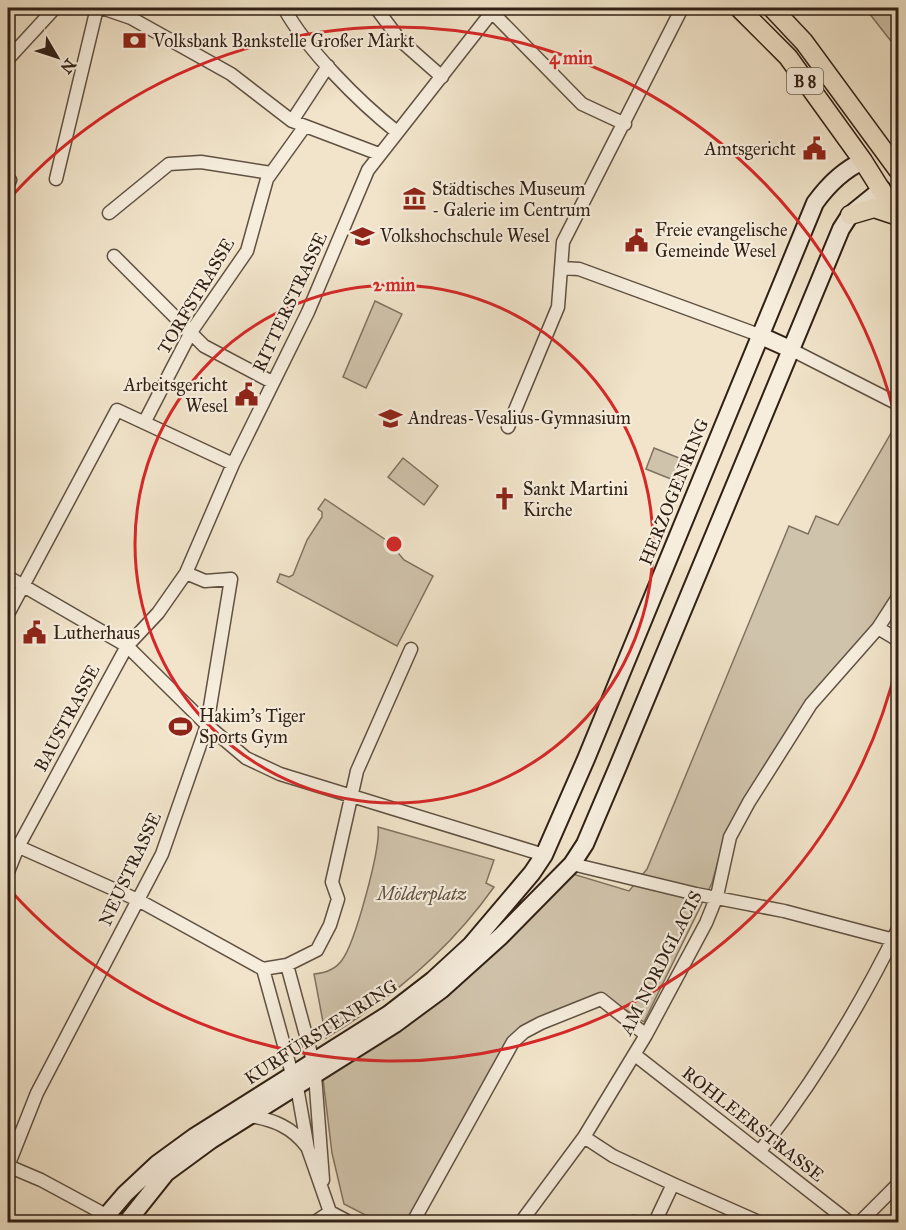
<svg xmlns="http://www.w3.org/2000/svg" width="906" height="1230" font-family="'IM FELL Great Primer',serif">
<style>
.green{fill:#d0c3ab;stroke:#807260;stroke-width:1.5}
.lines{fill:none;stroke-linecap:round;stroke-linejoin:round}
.street-casing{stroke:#605142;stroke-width:15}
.secondary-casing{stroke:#302015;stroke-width:20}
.primary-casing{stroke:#302015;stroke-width:21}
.street{stroke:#f6eddd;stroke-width:12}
.secondary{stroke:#f6eddd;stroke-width:16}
.primary{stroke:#f1e4ca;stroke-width:18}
.ring{fill:none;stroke:#d62828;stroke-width:3}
.labels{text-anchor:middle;stroke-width:4.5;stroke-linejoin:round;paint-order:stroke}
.shield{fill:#f6eddd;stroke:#6b5e51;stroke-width:1.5}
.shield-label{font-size:16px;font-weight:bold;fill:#302015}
.poi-label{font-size:18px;fill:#302015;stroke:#f6eddd;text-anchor:start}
.street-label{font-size:18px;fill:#302015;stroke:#f6eddd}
.park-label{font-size:18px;font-style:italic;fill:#605142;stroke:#f6eddd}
.centre{fill:#d62828;stroke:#f6eddd;stroke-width:3}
.ring-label{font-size:18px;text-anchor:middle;font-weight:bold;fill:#d62828;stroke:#f6eddd;stroke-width:4.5;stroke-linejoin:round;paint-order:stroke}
</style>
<rect width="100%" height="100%" fill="#f1e4ca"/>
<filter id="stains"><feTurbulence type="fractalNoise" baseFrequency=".00333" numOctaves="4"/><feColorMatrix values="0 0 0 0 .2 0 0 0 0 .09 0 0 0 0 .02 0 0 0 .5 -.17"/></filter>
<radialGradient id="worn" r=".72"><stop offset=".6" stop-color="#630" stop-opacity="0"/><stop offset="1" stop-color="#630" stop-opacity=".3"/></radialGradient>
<path class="green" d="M865,8H898V50Z
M375,301L402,314L366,388L343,377Z
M898,421V590L875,626L807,701L725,836L712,883L644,1022L602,994L521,1031L410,1222H379L344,1204L332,1153L323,1079L573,874L629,891L647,869L789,526L808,534L816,516L838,525Z
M654,448L689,462L681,483L646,469Z
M403,458L438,486L424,505L388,477Z
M325,499L389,542L404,560L433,576L397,646L277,582L280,574L289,577L293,575L307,540L322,517V512L318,509Z
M378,827L494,860L486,883L494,887C450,949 391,999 326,1038L314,974C325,973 336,969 342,960C355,943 381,848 378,827Z"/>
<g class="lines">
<defs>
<path id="street" d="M102,8L131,18L231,74L292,121L379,154
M284,8C307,50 359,102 397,132
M376,8L400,40L442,77
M488,8L582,104L625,124
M8,59L55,8
M292,121L328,66
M8,178L10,180L8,185
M56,179L97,8
M109,213L169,164L201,162L271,173
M114,256L204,346L272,382
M561,268L579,269L759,335
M790,349L898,404
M145,421L191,332L247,251L267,179L305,126
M508,427L558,307L563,242L682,8
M8,577L127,646L207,725L246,758L280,774L544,855
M8,614L117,410L233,464
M878,628L898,640
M8,842L138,900L263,969
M572,864L696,894L784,911L898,941
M8,872L18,847L127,646L158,613L186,573L233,464L308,312L368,170L495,8
M287,965L313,1061
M263,969L287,965L317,950L330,925L338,899L332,882L357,771L411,649
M263,969L292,1074
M635,1055L849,1222
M315,1075L323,1180
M297,1087L308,1149L330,1212L349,1222
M250,1116C274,1120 292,1127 307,1147
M584,1137L613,1156L673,1184L655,1222
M760,1151C814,1082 859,1008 898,929
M8,1166L37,1093L162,854L207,725L231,579L205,581L186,573
M8,1166L41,1180L106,1215
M673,1184L759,1222
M315,1222L330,1212
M413,1222L513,1042L524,1032L541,1023L601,999L646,1035
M521,1222L584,1137L646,1035L706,923L717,896L730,837L749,802L811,704L878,628L898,597
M633,1222H634
M860,1222L898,1184"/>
<path id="secondary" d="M759,335L790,349
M101,1222L125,1194L157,1164L194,1137L389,1014L433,980L471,945L532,873L544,855L586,759L815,203C828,185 843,170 863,161
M127,1222L166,1173L211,1140L395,1024L441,990L501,936L572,864L585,844L619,764L841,229L850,215L882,189"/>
<path id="primary" d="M739,8L788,57L863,161L898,217
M772,8L804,42L898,170
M850,215L874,208L898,216"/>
</defs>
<use href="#street" class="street-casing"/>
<use href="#secondary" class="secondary-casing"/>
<use href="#primary" class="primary-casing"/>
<use href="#street" class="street"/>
<use href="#secondary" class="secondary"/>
<use href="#primary" class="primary"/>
</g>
<g class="ring">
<circle cx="394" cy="544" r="259"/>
<path d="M898 660A517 517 0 0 1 10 890M10 198A517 517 0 0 1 898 428"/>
</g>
<defs>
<symbol id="bank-bare" viewBox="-9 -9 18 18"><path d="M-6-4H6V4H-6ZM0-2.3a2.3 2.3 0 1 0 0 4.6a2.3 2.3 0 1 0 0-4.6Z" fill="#8f2418" stroke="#f6eddd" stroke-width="2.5" paint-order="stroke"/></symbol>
<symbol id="civic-bare" viewBox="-9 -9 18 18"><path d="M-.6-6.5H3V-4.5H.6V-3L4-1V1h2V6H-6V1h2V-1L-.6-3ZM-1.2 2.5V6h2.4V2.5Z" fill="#8f2418" stroke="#f6eddd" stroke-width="2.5" paint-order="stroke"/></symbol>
<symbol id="museum-bare" viewBox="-9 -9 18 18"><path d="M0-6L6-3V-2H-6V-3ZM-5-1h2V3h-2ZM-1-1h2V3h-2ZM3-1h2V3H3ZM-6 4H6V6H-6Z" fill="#8f2418" stroke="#f6eddd" stroke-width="2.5" paint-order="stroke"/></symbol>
<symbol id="university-bare" viewBox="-9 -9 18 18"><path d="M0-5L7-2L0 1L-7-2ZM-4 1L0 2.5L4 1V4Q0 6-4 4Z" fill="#8f2418" stroke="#f6eddd" stroke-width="2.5" paint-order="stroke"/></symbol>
<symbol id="school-bare" viewBox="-9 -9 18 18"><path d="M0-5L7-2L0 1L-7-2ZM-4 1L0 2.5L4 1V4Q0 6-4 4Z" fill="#8f2418" stroke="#f6eddd" stroke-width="2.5" paint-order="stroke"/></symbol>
<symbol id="church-bare" viewBox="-9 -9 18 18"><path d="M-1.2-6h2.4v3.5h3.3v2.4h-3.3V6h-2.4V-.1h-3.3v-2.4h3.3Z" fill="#8f2418" stroke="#f6eddd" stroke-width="2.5" paint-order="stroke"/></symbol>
<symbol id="stadium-bare" viewBox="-9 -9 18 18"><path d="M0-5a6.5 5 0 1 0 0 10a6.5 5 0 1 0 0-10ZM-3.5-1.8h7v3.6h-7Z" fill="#8f2418" stroke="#f6eddd" stroke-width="2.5" paint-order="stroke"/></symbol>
</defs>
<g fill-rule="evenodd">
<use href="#bank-bare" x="118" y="24" width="33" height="33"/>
<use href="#civic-bare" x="798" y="132" width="33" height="33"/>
<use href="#museum-bare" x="398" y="182" width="33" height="33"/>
<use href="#university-bare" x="346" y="220" width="33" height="33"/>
<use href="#civic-bare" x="620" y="224" width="33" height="33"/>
<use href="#civic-bare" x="230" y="378" width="33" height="33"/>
<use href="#school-bare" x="374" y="402" width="33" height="33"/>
<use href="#church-bare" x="488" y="482" width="33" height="33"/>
<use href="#civic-bare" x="18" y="616" width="33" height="33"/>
<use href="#stadium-bare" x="164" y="710" width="33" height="33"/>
</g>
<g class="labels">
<rect class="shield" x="787" y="68" width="36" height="26" rx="4.5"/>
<g class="shield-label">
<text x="805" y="87">B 8</text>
</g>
<g class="poi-label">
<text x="153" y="47">Volksbank Bankstelle Großer Markt</text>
<text x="796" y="155" text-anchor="end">Amtsgericht</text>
<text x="432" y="195">Städtisches Museum<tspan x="432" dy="21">- Galerie im Centrum</tspan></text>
<text x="655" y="236">Freie evangelische<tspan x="655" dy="21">Gemeinde Wesel</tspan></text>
<text x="380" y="242">Volkshochschule Wesel</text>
<text x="228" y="391" text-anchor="end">Arbeitsgericht<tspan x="228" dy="21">Wesel</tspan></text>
<text x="408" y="424">Andreas-Vesalius-Gymnasium</text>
<text x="523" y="495">Sankt Martini<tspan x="523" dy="21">Kirche</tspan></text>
<text x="53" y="639">Lutherhaus</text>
<text x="199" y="722">Hakim's Tiger<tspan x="199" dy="21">Sports Gym</tspan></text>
</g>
<g class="street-label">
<text transform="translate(196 296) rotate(-59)" y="6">TORFSTRASSE</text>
<text transform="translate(290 302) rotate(-65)" y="6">RITTERSTRASSE</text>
<text transform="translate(674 492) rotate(-68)" y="6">HERZOGENRING</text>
<text transform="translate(67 718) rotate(-62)" y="6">BAUSTRASSE</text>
<text transform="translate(130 869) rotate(-65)" y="6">NEUSTRASSE</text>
<text transform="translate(661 963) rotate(-63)" y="6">AM NORDGLACIS</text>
<text transform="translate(321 1032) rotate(-33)" y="6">KURFÜRSTENRING</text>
<text transform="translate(753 1124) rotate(38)" y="6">ROHLEERSTRASSE</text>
</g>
<g class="park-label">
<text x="422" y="900">Mölderplatz</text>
</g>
</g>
<circle cx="394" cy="544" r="9" class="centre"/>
<g class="ring-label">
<text x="571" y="64">4 min</text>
<text x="394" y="291">2 min</text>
</g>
<rect width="906" height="1230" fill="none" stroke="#f1e4ca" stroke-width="30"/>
<rect x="9" y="9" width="888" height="1212" fill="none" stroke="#302015" stroke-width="3"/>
<rect x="15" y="15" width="876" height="1200" fill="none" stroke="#302015" stroke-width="1.5"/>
<g transform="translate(57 57) rotate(129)" stroke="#f6eddd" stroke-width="4.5" paint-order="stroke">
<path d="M0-4.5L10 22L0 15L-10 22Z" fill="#302015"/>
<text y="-9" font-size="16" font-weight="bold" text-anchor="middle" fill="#302015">N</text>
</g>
<rect width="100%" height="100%" filter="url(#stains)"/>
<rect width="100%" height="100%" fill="url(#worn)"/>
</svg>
